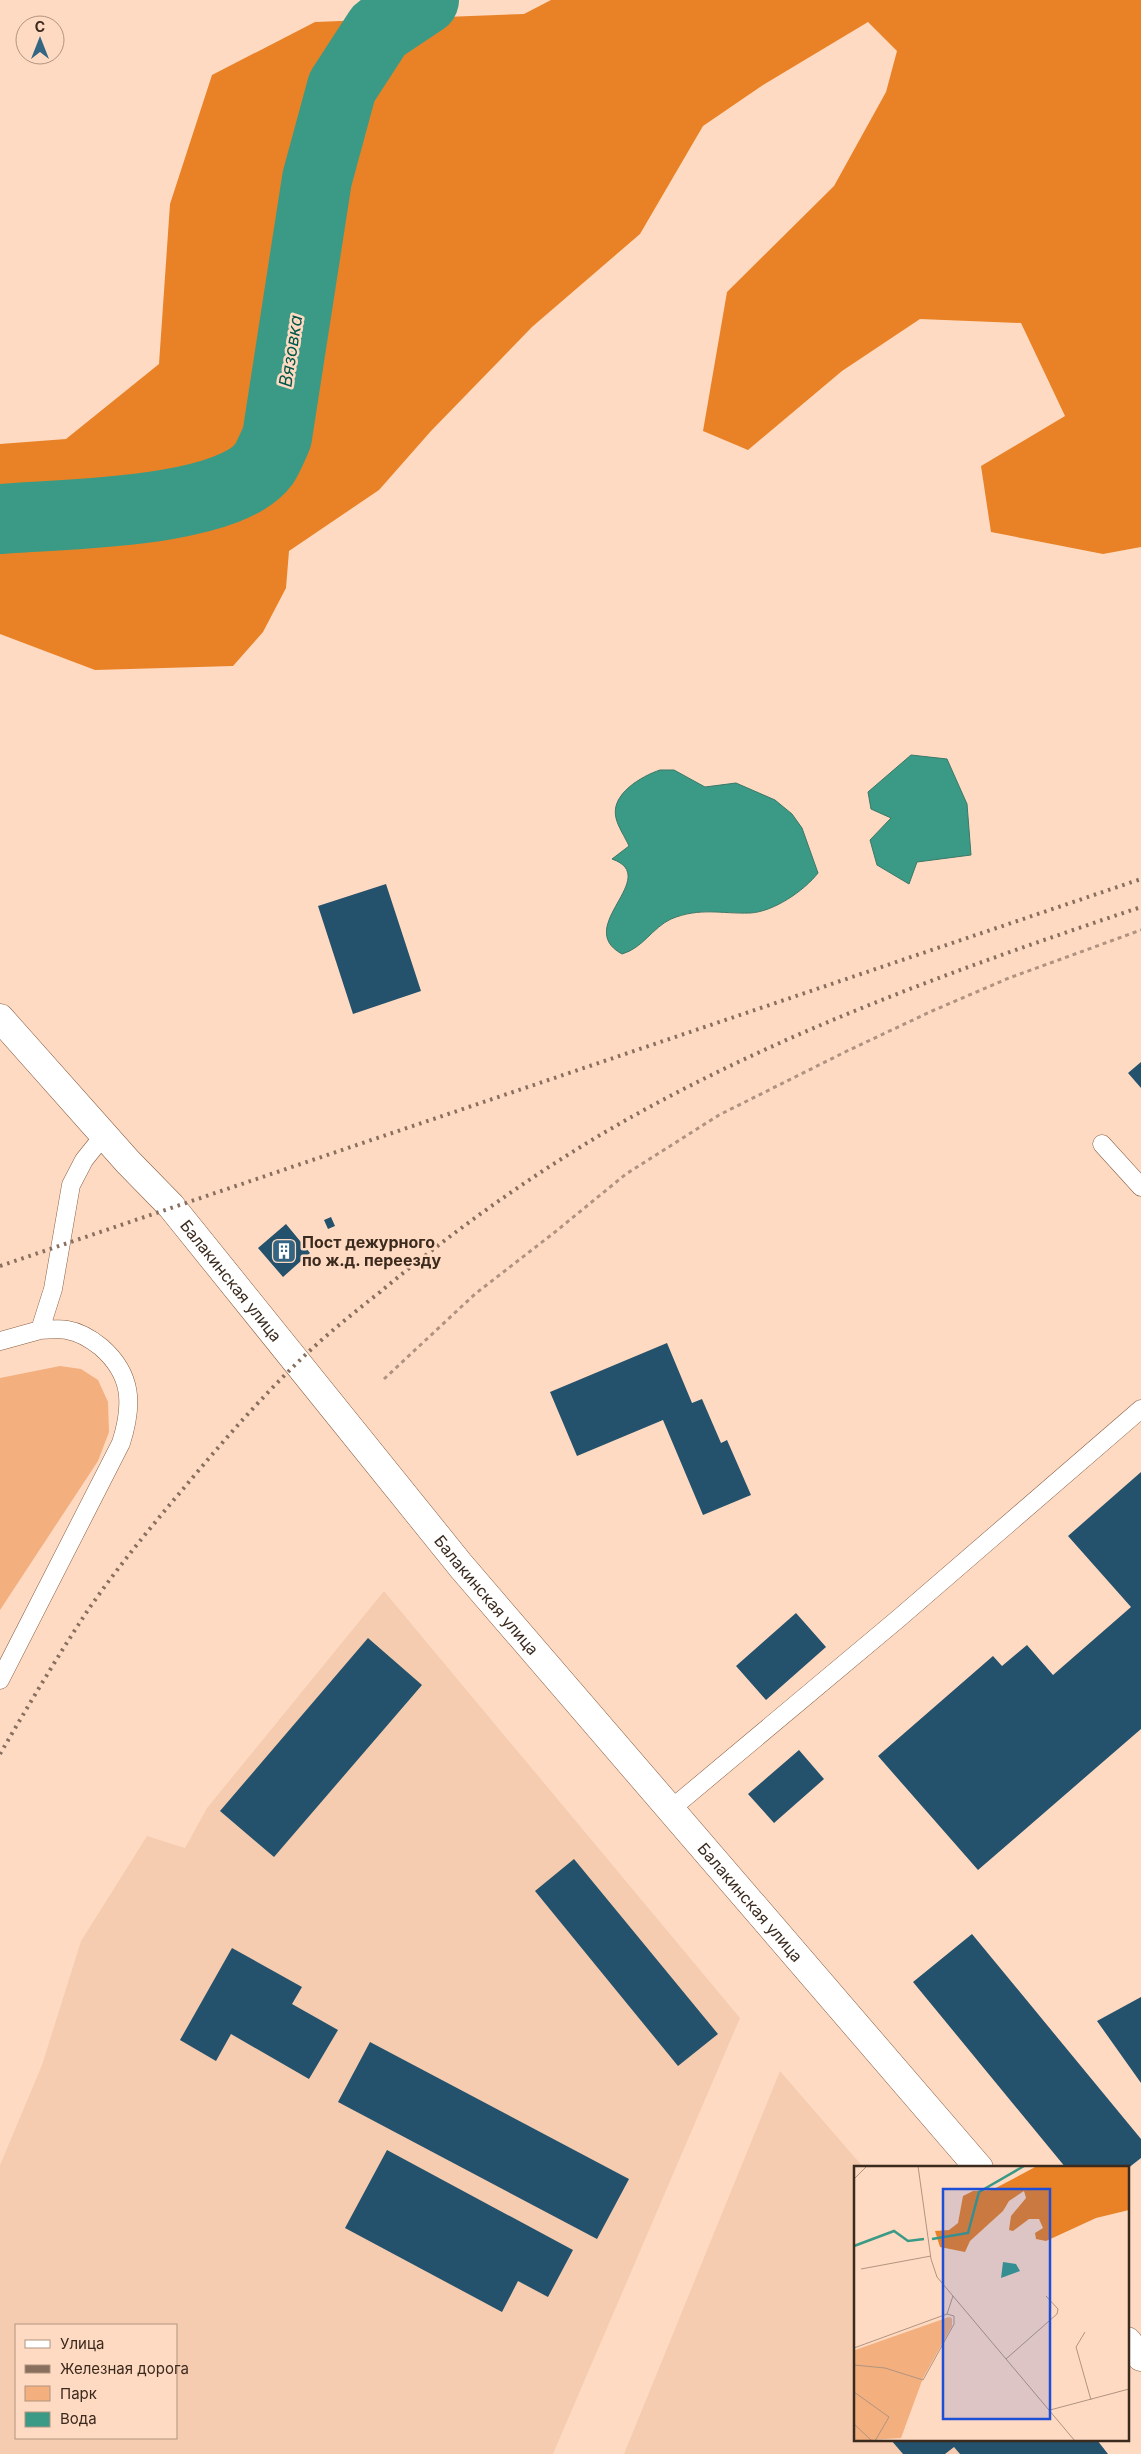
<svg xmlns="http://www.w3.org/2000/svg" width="1141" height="2454" font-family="Inter,sans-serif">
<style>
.built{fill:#f5ccb0;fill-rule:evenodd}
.green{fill:#f3af7e}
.forest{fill:#e98226}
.water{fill:#3a9a86;stroke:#3a7867}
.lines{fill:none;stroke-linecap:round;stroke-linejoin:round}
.river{stroke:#3a9a86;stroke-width:70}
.building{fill:#24516b}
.lane-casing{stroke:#865f43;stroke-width:19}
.secondary-casing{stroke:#865f43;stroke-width:29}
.path{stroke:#af927f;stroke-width:3;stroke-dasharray:4 4;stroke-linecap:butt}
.lane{stroke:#fff;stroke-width:18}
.secondary{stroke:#fff;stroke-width:28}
.rail{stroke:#886f5e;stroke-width:4;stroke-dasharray:2.5 5;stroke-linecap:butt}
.labels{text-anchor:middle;stroke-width:5;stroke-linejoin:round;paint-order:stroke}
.poi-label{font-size:16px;font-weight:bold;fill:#3b2a1e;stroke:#ffdac2;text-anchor:start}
.street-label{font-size:16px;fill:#3b2a1e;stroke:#ffdac2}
.water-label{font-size:18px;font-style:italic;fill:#015749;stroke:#ffdac2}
.inset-river{fill:none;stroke:#3a9a86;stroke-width:2.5}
.inset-road{fill:none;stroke:#b19480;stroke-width:1}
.view{fill:#1d4ed8;fill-opacity:0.15;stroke:#1d4ed8;stroke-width:2.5}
.inset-edge{fill:none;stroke:#3b2a1e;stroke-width:2.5}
</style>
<rect width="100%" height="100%" fill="#ffdac2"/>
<path class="built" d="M384,1591L740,2018L553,2454H0V2165L42,2065L81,1941L147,1836L185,1848L207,1808ZM16,2325H176V2438H16Z
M780,2071L864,2168H855V2440H1097L1108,2454H624Z"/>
<path class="green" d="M60,1366L81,1369L98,1380L108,1402L109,1432L98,1461L0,1610V1378Z"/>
<path class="forest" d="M551,0H1141V547L1103,554L991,532L981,466L1065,416L1021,323L920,319L842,371L748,450L703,431L727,292L834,186L886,92L897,51L868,22L763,85L703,126L640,234L532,327L431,431L379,490L289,551L286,588L263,632L233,666L95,670L0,634V444L66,439L159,364L170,204L212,75L315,22L524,14Z"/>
<path class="water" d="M911,755L947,759L967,804L971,855L917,862L909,884L877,865L870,840L891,818L871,809L868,792Z
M660,770H674L705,787L736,783L775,800L792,814L802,828L818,873C804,891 773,912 750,913C721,914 700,907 671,919C652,928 643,948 622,954C572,927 663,877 612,859L629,846C625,837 618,827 616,818C610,794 642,776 660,770Z"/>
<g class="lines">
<path class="river" d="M0,519C60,514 227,514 264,464C269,456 273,446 277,437L317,179L342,87L379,30L424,0"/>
</g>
<path class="building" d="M386,884L421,991L353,1014L318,906Z
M1141,1062V1088L1128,1073Z
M331,1217L335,1226L328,1229L324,1220Z
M286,1224L310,1253L283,1277L258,1248Z
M667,1343L692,1403L702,1399L721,1443L727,1440L751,1495L703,1515L663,1420L577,1456L550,1392Z
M1141,1472V1729L978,1870L878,1756L993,1656L1002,1666L1027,1645L1053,1675L1131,1607L1068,1536Z
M796,1613L826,1647L766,1700L736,1666Z
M368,1638L422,1685L274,1857L220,1811Z
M799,1750L824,1779L774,1823L748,1794Z
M574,1859L718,2034L678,2066L535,1891Z
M972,1934L1141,2139V2158L1127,2169L1066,2168L913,1982Z
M232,1948L302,1987L292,2004L338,2030L309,2079L231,2034L216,2061L180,2040Z
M1141,1997V2083L1097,2021Z
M370,2042L629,2179L597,2239L338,2102Z
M387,2150L573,2250L548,2297L518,2281L502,2312L345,2228Z
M891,2440H1097L1108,2454H960L954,2447L945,2454H903Z"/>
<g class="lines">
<defs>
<path id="lane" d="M1102,1144L1141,1187
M0,1341L40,1330L53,1289L71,1185L84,1160L104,1135
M0,1680L121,1443C133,1405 133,1375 101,1347C91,1339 80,1332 67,1330C59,1328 48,1330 40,1330
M671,1809L898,1619L1141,1409"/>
<g id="secondary">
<path id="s1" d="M0,1018L128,1162L171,1206L461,1566L979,2168"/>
<path d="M1127,2341L1141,2357"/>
</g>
</defs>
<use href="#lane" class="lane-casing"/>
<use href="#secondary" class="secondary-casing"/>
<path class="path" d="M384,1379L475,1294L555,1232L626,1174L719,1115L845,1052L932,1011L1009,978L1141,930"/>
<use href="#lane" class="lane"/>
<use href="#secondary" class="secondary"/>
<path class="rail" d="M0,1266L1141,879
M0,1754C28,1706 57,1657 88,1610C117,1568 150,1528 183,1489C219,1446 256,1403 296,1364C322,1338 351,1315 380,1292C451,1233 527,1178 607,1131C773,1034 959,968 1141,907"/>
</g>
<defs>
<symbol id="building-square" viewBox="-11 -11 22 22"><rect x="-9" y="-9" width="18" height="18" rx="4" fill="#346684" stroke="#ffdac2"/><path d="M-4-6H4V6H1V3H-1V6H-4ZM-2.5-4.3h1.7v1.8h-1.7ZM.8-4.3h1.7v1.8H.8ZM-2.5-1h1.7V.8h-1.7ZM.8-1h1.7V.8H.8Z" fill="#fff"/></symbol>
</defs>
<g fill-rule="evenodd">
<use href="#building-square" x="270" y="1237" width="28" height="28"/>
</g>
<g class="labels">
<g class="poi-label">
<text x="302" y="1248">Пост дежурного<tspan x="302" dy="18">по ж.д. переезду</tspan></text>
</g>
<g class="street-label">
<text dy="6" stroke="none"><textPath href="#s1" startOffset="350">Балакинская улица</textPath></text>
<text dy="6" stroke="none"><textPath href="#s1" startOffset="755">Балакинская улица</textPath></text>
<text dy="6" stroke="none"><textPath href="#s1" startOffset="1160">Балакинская улица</textPath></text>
</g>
<g class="water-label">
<text transform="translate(291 351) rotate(-81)" y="6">Вязовка</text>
</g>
</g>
<g transform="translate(854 2166)">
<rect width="275" height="275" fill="#ffdac2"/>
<path d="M95,151L98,152V160L69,212L47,272L0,275L1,184Z" fill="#f3af7e"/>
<path d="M183,0H275V44L242,52L192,75L182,73L181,67L189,62L185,53H175L159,65L155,64L157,50L172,32L170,25L155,35L149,45L116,75L111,86L86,81L81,65L95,64L104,57L109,30L119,25L138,24Z" fill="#e98226"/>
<path d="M149,96L162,98L166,105L147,112Z" fill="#3a9a86"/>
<path class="inset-river" d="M78,73L114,67L125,26L170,0M0,80L40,65L54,75L70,73"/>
<path class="inset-road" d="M64,0L77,93L83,111L221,275M0,13L13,0M7,103L77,90M231,166L222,181L237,234M0,182L93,148L99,130M152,193L203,148L204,143L192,130M0,199L31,202L69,214L100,158V150L93,148M0,226L35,251L21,275M196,244L275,223M0,258L18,275"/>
<path class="view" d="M89,23H196V253H89Z"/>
<rect width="275" height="275" class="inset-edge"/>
</g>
<rect x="15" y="2324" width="162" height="115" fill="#ffdac2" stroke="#b19480"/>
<rect x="25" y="2340" width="25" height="8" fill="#ffffff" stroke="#b19480"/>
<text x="60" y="2349" font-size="15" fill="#3b2a1e">Улица</text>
<rect x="25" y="2365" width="25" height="8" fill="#886f5e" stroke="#b19480"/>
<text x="60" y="2374" font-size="15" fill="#3b2a1e">Железная дорога</text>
<rect x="25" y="2386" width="25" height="15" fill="#f3af7e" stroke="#b19480"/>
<text x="60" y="2399" font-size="15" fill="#3b2a1e">Парк</text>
<rect x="25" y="2412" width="25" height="15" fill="#3a9a86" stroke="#b19480"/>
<text x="60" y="2424" font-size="15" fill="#3b2a1e">Вода</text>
<g transform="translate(40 40)"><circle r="24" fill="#ffdac2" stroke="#b19480"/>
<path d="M0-4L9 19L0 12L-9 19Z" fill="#346684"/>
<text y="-8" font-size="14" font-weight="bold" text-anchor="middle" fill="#3b2a1e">С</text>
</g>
</svg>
